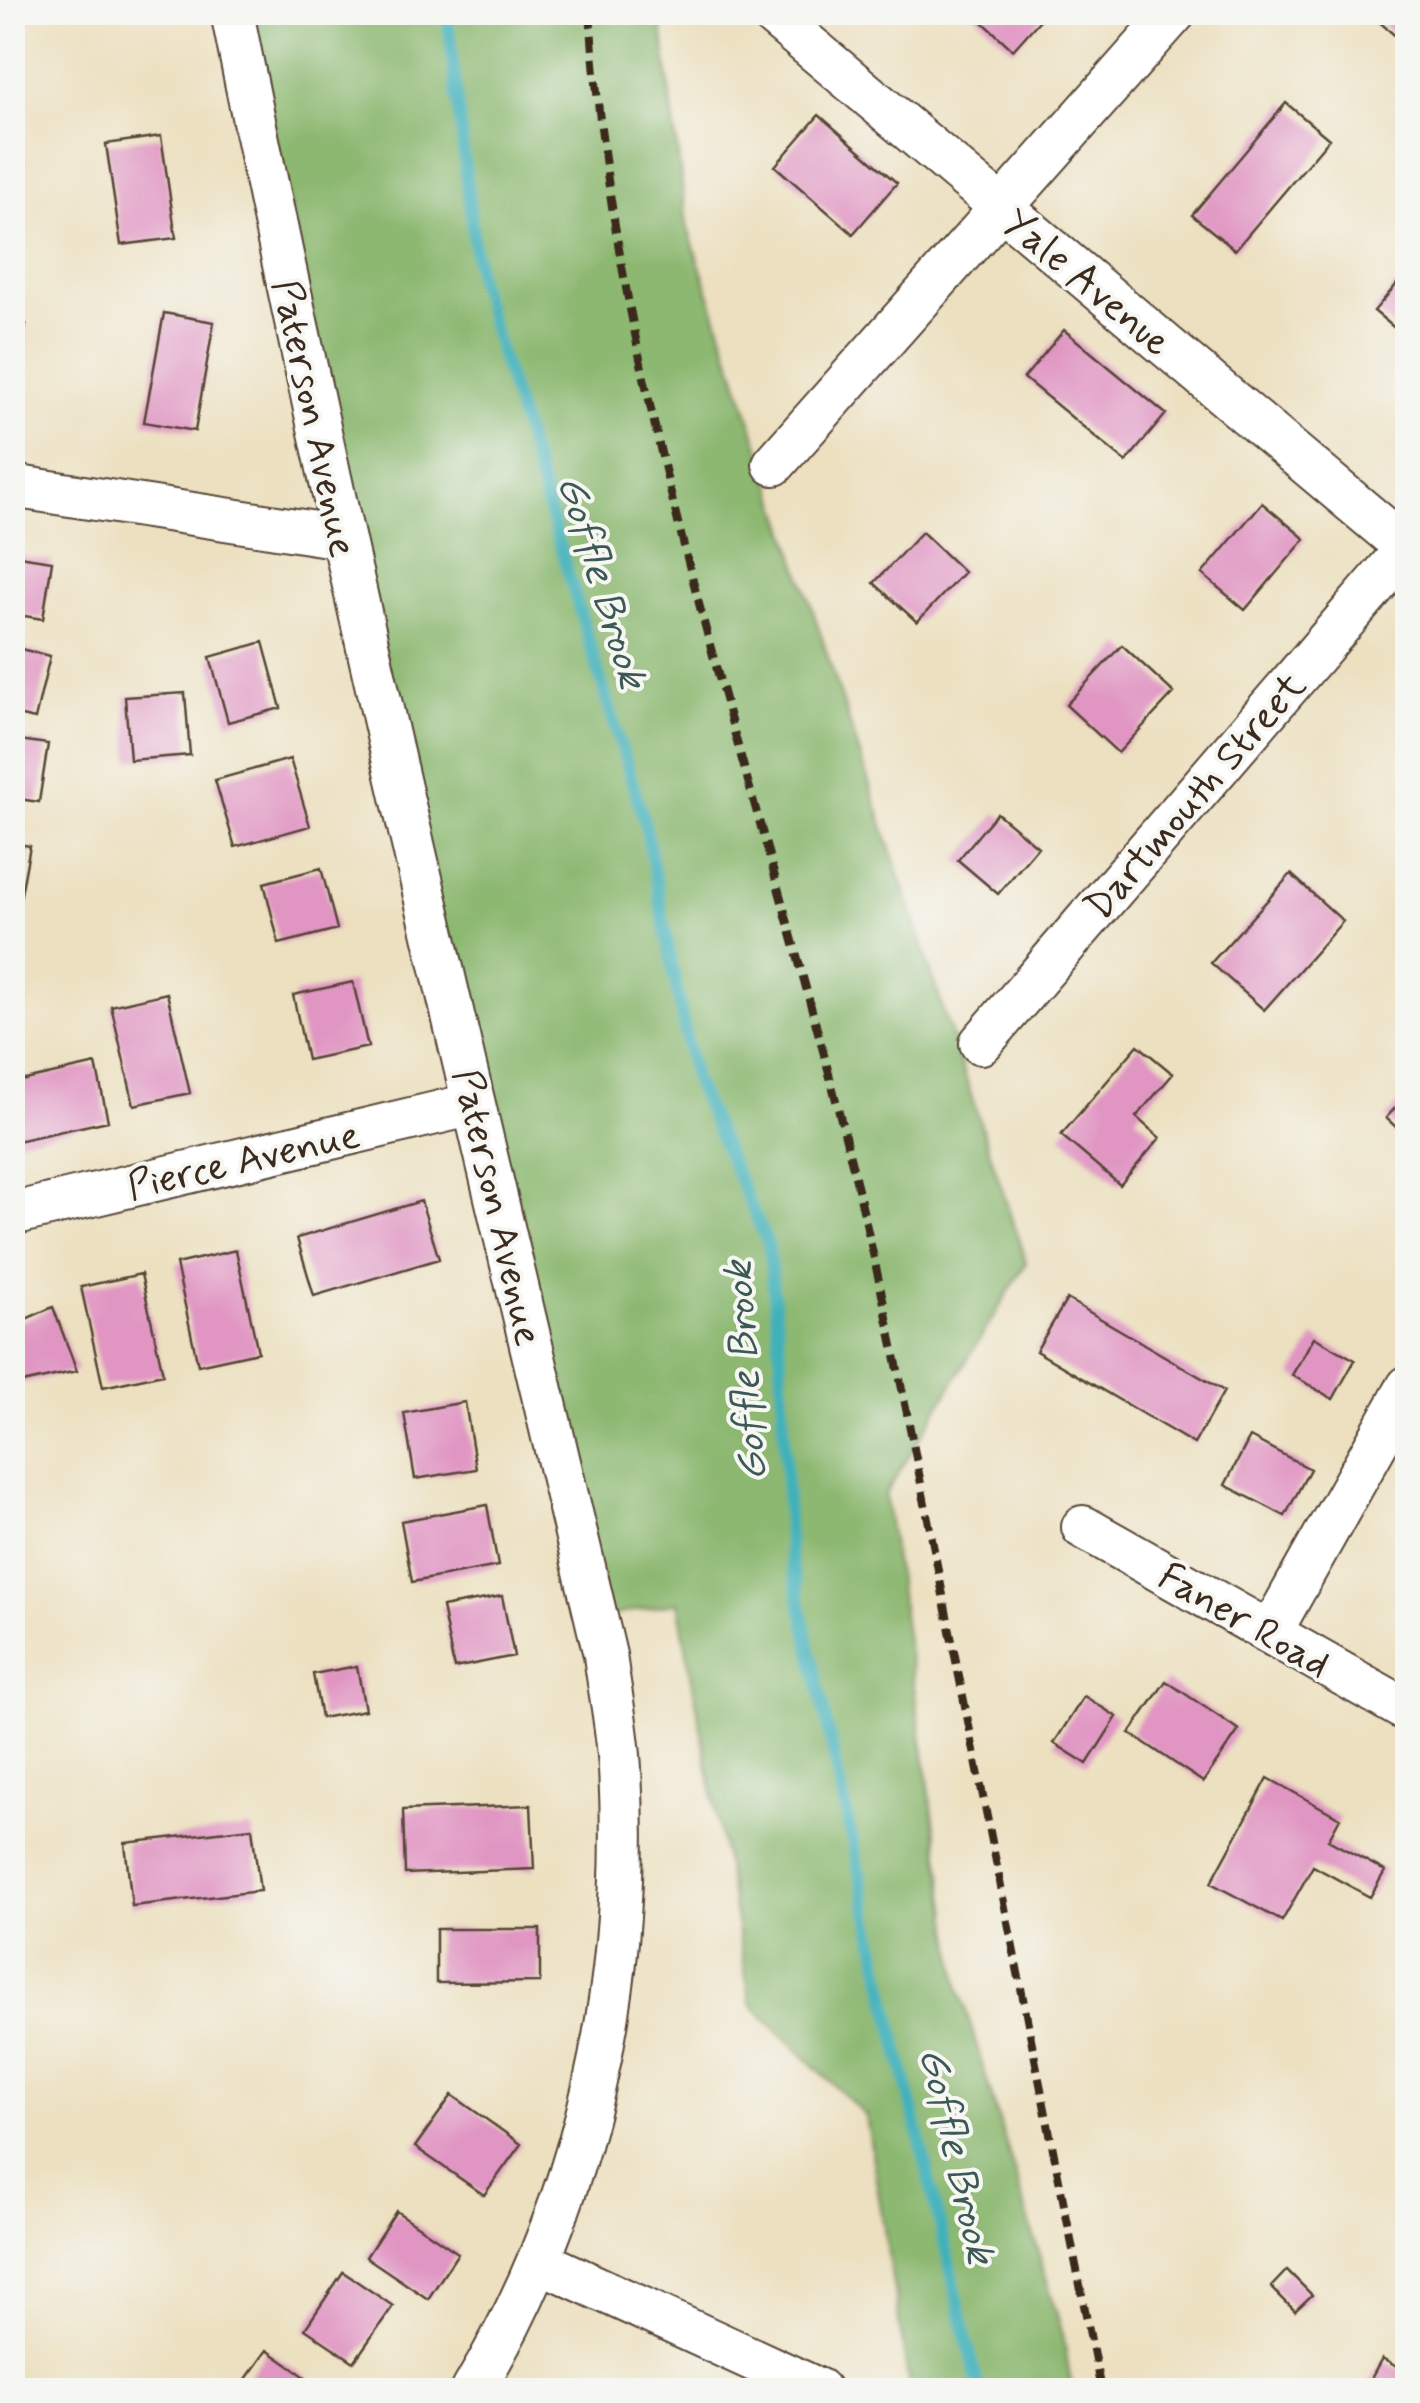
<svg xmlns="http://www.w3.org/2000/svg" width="1420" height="2403" font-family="Mynerve,sans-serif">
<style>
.forest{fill:#8cb871;stroke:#647148;stroke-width:2.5}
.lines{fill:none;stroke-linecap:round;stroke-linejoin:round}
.stream{stroke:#41b1bb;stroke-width:12}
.building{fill:#e095c2}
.minor-casing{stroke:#564536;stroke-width:46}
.minor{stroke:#fff;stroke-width:42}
.rail{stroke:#3b2a1e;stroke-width:8;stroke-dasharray:15 8;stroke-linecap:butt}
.labels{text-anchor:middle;stroke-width:8;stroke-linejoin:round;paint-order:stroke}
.street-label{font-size:40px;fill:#3b2a1e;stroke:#f6f6f2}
.water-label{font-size:42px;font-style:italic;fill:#3d5955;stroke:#f6f6f2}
</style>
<rect width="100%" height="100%" fill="#f6f6f2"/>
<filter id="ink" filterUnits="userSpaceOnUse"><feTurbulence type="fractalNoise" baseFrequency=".01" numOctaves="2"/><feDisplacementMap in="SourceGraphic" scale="20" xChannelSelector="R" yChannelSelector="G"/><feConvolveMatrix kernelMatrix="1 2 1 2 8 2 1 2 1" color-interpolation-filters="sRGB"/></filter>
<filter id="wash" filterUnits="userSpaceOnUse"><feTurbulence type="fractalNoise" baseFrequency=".0048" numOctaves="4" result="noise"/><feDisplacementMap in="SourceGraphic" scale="40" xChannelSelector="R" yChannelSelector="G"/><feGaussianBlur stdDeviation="2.25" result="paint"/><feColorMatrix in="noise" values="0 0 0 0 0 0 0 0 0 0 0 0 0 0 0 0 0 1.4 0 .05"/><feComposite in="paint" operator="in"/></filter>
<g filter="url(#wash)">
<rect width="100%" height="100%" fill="#ece0c0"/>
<path class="forest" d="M248,13H660L687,226L1026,1263L885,1495L959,1987L1063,2335L1072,2390H910L866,2116L751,2004L678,1602L589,1620Z"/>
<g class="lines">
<path class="stream" d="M447,12L478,280L645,824L694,1080L768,1244L781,1361L789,1552L895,2034L979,2390"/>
</g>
<g id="blocks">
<path class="building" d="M972,12H1047L1013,50Z
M1368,12H1408V47Z
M1286,103L1329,139L1235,250L1192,215Z
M819,115L897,183L853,234L775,166Z
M161,136L176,238L121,245L106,144Z
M1408,271V339L1374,311Z
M164,313L214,322L195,431L144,422Z
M12,321L26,324L14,390H12Z
M1064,330L1166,414L1126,462L1024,378Z
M1262,503L1305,539L1245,610L1202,574Z
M922,532L964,572L917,622L874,583Z
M12,555L52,561L43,619L12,614Z
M263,642L281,708L228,722L210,657Z
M1122,645L1174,693L1118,753L1066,705Z
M12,647L50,656L35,719L12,714Z
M185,693L190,755L130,760L125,697Z
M12,739L48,744L39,802L12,798Z
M290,759L310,826L235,847L215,780Z
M997,813L1038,847L998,894L958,860Z
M12,843L30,846L18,910L12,908Z
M321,868L337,929L279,944L264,883Z
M1291,874L1343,921L1264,1010L1211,963Z
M353,982L368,1047L307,1060L293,995Z
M167,993L190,1093L134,1105L111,1006Z
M1138,1045L1173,1074L1136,1117L1160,1138L1120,1185L1061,1135Z
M96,1064L108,1121L12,1142V1083Z
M1408,1094V1138L1386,1118Z
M421,1201L439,1259L314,1296L297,1238Z
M236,1250L258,1352L198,1365L176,1264Z
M141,1274L163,1374L103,1387L81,1287Z
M1067,1299L1224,1391L1194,1444L1036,1351Z
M53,1307L77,1371L22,1383L12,1354V1325Z
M1314,1337L1355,1360L1333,1399L1292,1375Z
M465,1402L476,1469L415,1479L404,1413Z
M1250,1437L1310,1469L1285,1516L1225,1485Z
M487,1505L498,1566L412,1582L401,1521Z
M502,1596L514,1656L454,1668L442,1607Z
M357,1666L365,1710L321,1718L313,1674Z
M1166,1681L1239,1730L1203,1782L1130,1733Z
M1084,1696L1117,1717L1087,1764L1054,1743Z
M1268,1778L1340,1818L1328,1840L1385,1871L1370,1897L1313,1866L1282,1921L1211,1883Z
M531,1805L534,1869L405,1874L403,1810Z
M252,1828L260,1891L132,1906L125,1843Z
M436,1929H540V1982L436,1983Z
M452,2095L521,2144L484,2195L415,2147Z
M396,2211L458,2253L428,2299L366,2257Z
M1287,2270L1312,2295L1295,2311L1271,2287Z
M343,2272L393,2306L354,2362L305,2329Z
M267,2350L324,2390H238Z
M1382,2359L1408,2373V2390H1376L1367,2386Z"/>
</g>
</g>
<g filter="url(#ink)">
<use href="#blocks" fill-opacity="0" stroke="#564536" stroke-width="2.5"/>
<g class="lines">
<defs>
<path id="minor" d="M232,12C342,564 475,1109 605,1655C610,1693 618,1731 620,1769C632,1986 585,2203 473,2390
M769,12L1408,549
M774,464L1175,12
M12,486L341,537
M981,1043L1408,547
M12,1214L474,1104
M1083,1527L1408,1711
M1270,1633L1408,1387
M539,2261L819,2390"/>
</defs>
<use href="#minor" class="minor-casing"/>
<use href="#minor" class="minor"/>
<path class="rail" d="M590,12C615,390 752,766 844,1132C889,1310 922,1491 958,1671C1006,1911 1053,2151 1101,2390"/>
</g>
</g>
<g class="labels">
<g class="street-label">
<text transform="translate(1088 281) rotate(40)" y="14">Yale Avenue</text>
<text transform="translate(316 418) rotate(78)" y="14">Paterson Avenue</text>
<text transform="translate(1194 795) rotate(-49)" y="14">Dartmouth Street</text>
<text transform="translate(243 1159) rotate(-13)" y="14">Pierce Avenue</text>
<text transform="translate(499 1207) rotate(77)" y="14">Paterson Avenue</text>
<text transform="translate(1245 1619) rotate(30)" y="14">Faner Road</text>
</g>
<g class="water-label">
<text transform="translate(604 581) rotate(73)" y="15">Goffle Brook</text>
<text transform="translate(743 1371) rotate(-94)" y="15">Goffle Brook</text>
<text transform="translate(959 2155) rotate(77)" y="15">Goffle Brook</text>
</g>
</g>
<rect width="1420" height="2403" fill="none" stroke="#f6f6f2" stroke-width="50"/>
</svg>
